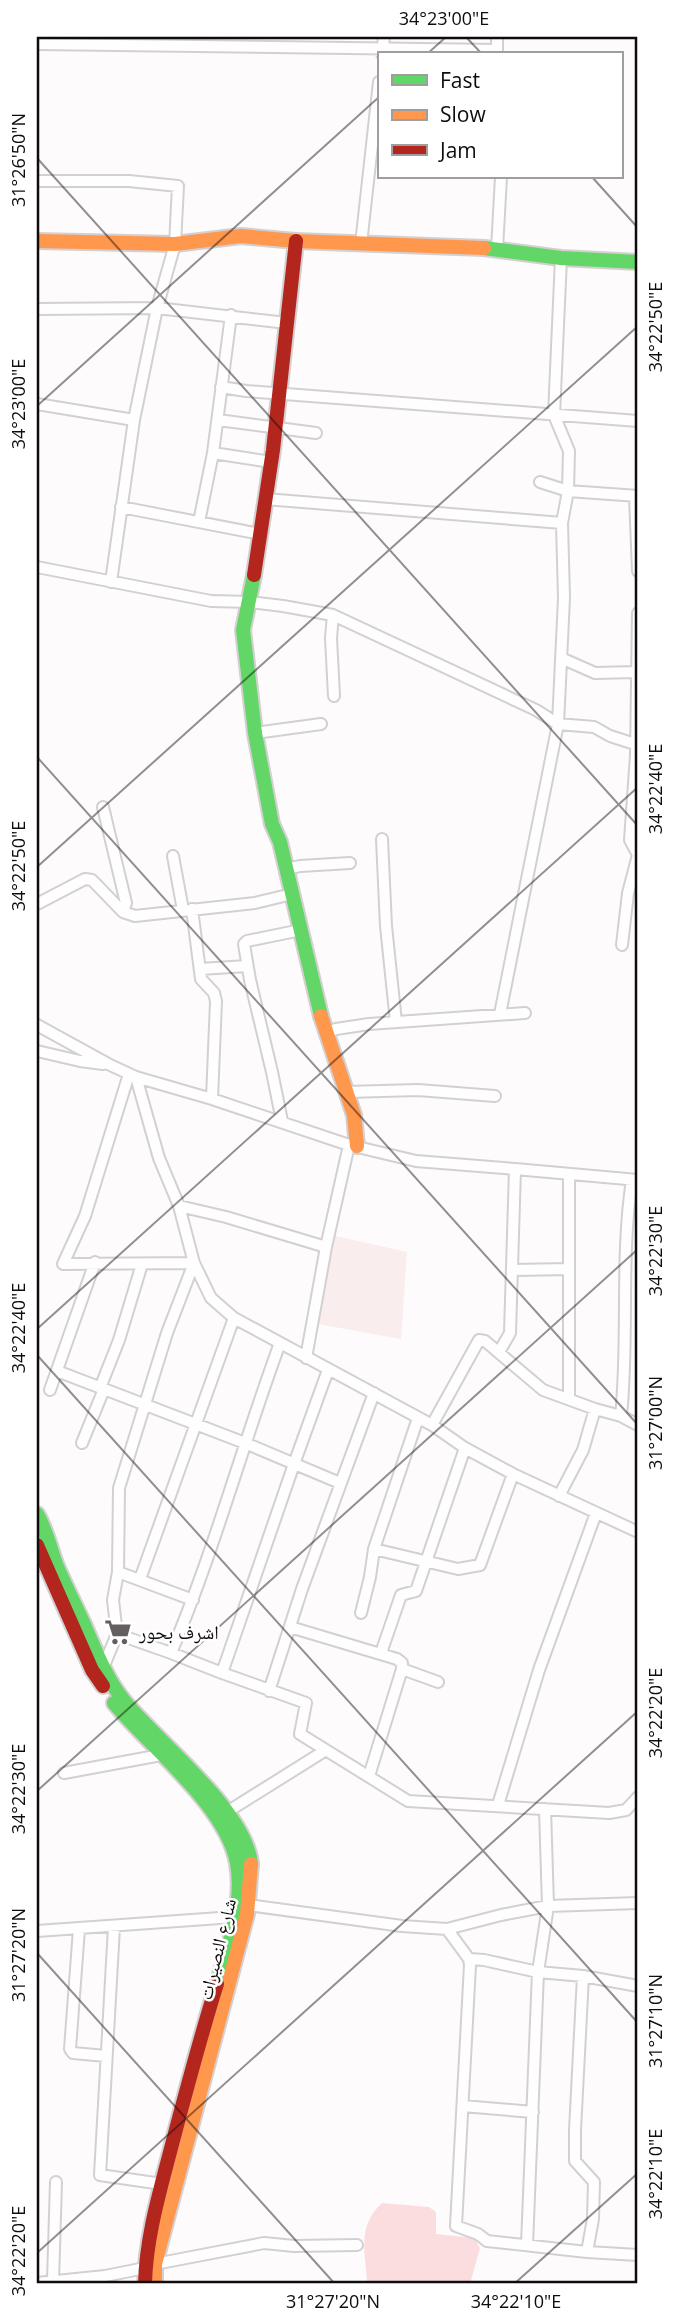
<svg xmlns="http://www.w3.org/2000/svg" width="675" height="2321" font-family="'Open Sans','Noto Naskh Arabic',sans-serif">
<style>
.built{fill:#f9edee}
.green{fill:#fbdde0}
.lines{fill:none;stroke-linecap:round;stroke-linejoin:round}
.street-casing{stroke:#d4d0d1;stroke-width:14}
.fast-casing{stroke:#d4d0d1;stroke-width:18}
.slow-casing{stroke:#d4d0d1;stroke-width:18}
.jam-casing{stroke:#d4d0d1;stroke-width:18}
.street{stroke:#fffefe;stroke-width:10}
.fast{stroke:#63d668;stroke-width:14}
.slow{stroke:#ff974d;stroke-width:14}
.jam{stroke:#b3261e;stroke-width:14}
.ticks{fill:none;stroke:#100b0c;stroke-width:2;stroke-opacity:0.45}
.labels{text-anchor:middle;stroke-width:5;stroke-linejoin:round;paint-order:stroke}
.poi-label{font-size:19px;fill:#100b0c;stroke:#fff;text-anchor:start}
.street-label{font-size:19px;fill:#100b0c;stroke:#fff}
.neatline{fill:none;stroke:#100b0c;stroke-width:2.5}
.ticks-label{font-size:18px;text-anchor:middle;fill:#100b0c}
</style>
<rect width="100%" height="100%" fill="#fdfbfb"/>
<path class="built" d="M335,1236L407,1252L401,1339L318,1324L329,1258Z"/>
<path class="green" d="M382,2203L429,2207L436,2212V2234L474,2238L480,2248L470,2284H367C366,2253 356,2227 382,2203Z"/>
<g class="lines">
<defs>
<path id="street" d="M37,44L497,50
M382,54L384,37
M497,54V37
M37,181H129L178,186L175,244L157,308L134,420L111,582
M361,244L379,82
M497,249L501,177
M37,309L157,308L287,323
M221,387L246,391L638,421
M37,404L134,420
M218,420L316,433
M213,453L271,462
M540,482L568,491L638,496
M635,496L638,571
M265,499L562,523
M121,507L260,534
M199,522L213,453L231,315
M37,567L211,601L250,602L283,606L333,615L536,710L558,724L594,727L610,736L638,745
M333,615L331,638L334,696
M561,658L595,673L637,672
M255,733L321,724
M103,807L126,903L123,912
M382,839L386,926L396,1022
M173,856L183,910
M286,869L300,866L350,863
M37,904L85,879L92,880L123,912L135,916L255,903L292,894
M192,909L201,979L214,993L216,1001L212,1099
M622,945L628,893L638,855L630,840L636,755L638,613
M200,969L247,966
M500,1014L558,724L564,598L562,523L568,491L569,451L554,415L561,258
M37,1025L108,1064L136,1077L212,1099L349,1145L416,1161L515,1169
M326,1033L336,1029L369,1024L525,1013
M37,1051L80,1061L103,1064
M136,1077L159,1158L179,1206L194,1263L211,1298L234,1318L432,1425L465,1448L513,1474L638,1532
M347,1092L418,1090L495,1096
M282,1121L272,1072L250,980L244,944L247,941L301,930
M179,1206L226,1217L326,1247
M513,1270L568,1269
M499,1352L510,1333L515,1169L638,1180
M306,1358L326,1247L349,1145
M328,1370L294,1464L222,1673L306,1703L300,1734L408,1801L609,1813L626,1810L638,1797
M57,1371L245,1443L340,1483
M100,1388L119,1340L142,1264
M50,1390L95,1262
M569,1398V1175
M621,1416C629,1338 620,1258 632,1180
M432,1425L479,1340L485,1341L543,1390L595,1409L621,1416L638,1425
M82,1443L104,1389
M559,1496L583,1450L595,1409
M374,1549L458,1569L480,1565L513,1474
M118,1572L193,1600
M140,1579L234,1318
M361,1613L370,1577L374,1549L418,1418
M290,1627L397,1659L402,1663V1669
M117,1634L171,1653C214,1552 242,1446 280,1343
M171,1653L222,1673
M381,1653L401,1595L416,1591L465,1448
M103,1668L117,1634L113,1600L118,1572L119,1488L167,1333L194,1263L63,1264L85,1216L129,1074
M269,1691L302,1589L374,1393
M64,1773L161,1755
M369,1776L402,1669L438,1682
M498,1805L539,1670L596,1513
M227,1812L326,1750
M248,1905L402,1926L447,1929L501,1915L548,1906L638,1903
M114,1927L100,2175L162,2184
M79,1929L70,2049L73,2053L106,2056
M447,1929L469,1959L470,1965L456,2226L478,2234L487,2241L587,2252L638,2255
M37,1931L234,1917
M469,1959L484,1960L538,1972L583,1976L638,1986
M583,1976L575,2130V2161L594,2182L593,2219L587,2252
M463,2106L533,2112
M527,2245L538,1972L548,1906L545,1809
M155,2264L264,2243L294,2246L357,2245
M53,2281L56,2182
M37,2283L105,2276L145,2268"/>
<path id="fast" d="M484,248L561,258L638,262
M254,575L243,630L255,733L272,824L280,842L321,1016
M37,1514C46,1529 50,1547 56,1564C64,1583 74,1603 83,1622C95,1649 106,1679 125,1702C160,1744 246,1811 251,1864
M114,1703C151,1748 226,1805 237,1863C244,1902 229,1947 217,1984"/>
<path id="slow" d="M37,241L175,244L241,236L296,241L484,248
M321,1016L354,1115L357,1146
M155,2284V2264L247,1914L251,1864"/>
<path id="jam" d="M254,575L273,450L296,241
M37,1545L92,1670L103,1686
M145,2284C146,2240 158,2198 169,2156C184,2099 199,2041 217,1984"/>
</defs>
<use href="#street" class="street-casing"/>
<use href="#fast" class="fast-casing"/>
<use href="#slow" class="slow-casing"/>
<use href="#jam" class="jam-casing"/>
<use href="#street" class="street"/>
<use href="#fast" class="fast"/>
<use href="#slow" class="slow"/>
<use href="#jam" class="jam"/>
</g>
<path class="ticks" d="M466,37L482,54M427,54L446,37M37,158L638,826M592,177L638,228M37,406L379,97M37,757L638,1425M37,867L638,326M37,1329L638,787M37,1355L638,2023M37,1791L638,1249M37,1953L335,2284M37,2253L638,1711M514,2284L638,2173"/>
<defs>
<symbol id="supermarket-bare" viewBox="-9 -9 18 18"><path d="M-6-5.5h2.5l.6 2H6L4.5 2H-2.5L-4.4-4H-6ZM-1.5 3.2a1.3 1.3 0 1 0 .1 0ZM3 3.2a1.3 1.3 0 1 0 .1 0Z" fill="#635f60" stroke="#fff" stroke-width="2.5" paint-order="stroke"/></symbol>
</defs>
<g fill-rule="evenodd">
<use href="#supermarket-bare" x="99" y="1613" width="38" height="38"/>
</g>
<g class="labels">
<g class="poi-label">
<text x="139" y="1639">اشرف بحور</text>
</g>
<g class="street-label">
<text transform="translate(217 1949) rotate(-76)" y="7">شارع النصيرات</text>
</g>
</g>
<rect width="675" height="2321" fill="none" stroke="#ffffff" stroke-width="77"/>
<rect x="378" y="52" width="245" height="126" fill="#ffffff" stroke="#9f9d9e" stroke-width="2"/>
<rect x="392" y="75" width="35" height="10" fill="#63d668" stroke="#9f9d9e" stroke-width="2"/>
<text x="440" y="88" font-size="21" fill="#100b0c">Fast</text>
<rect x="392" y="110" width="35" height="10" fill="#ff974d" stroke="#9f9d9e" stroke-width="2"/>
<text x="440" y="122" font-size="21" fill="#100b0c">Slow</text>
<rect x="392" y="145" width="35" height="10" fill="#b3261e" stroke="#9f9d9e" stroke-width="2"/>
<text x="440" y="158" font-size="21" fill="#100b0c">Jam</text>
<rect x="38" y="38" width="598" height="2244" class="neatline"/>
<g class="ticks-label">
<text x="444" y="25">34°23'00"E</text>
<text transform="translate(19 160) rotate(-90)" y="6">31°26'50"N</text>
<text transform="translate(656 327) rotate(-90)" y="6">34°22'50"E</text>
<text transform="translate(19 404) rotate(-90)" y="6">34°23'00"E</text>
<text transform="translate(656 789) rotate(-90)" y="6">34°22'40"E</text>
<text transform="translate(19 866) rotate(-90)" y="6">34°22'50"E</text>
<text transform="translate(656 1251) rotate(-90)" y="6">34°22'30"E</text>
<text transform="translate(19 1328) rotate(-90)" y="6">34°22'40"E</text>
<text transform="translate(656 1423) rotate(-90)" y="6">31°27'00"N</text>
<text transform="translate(656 1713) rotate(-90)" y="6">34°22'20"E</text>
<text transform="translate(19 1789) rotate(-90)" y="6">34°22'30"E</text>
<text transform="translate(19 1955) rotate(-90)" y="6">31°27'20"N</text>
<text transform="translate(656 2021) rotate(-90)" y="6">31°27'10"N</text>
<text transform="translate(656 2174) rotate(-90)" y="6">34°22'10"E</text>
<text transform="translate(19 2251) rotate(-90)" y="6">34°22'20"E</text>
<text x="333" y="2308">31°27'20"N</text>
<text x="516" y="2308">34°22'10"E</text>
</g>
</svg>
